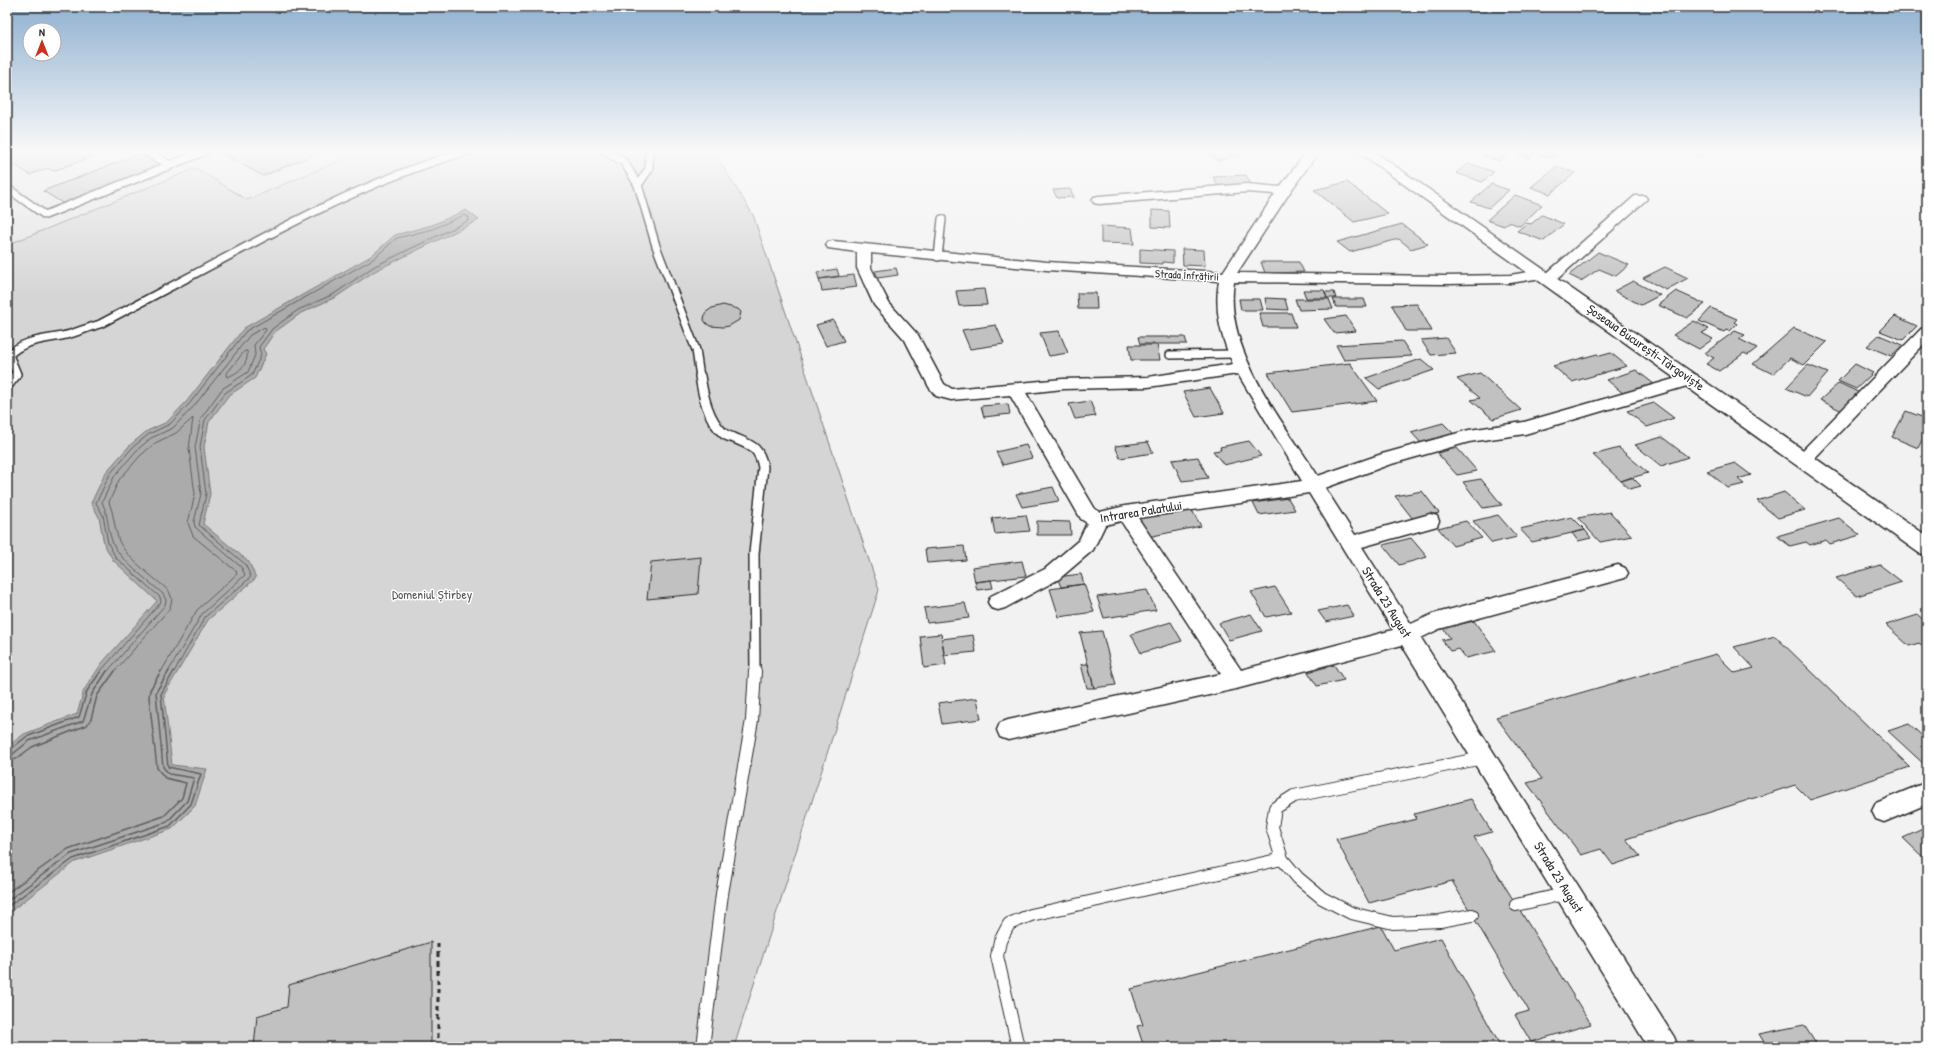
<svg xmlns="http://www.w3.org/2000/svg" width="1934" height="1054" font-family="'Patrick Hand',sans-serif">
<style>
.built{fill:#e3e3e3}
.green{fill:#d5d5d5;stroke:#808080}
.water{fill:#ababab;stroke:#787878}
.lines{fill:none;stroke-linecap:round;stroke-linejoin:round}
.shore-far1{stroke:#5e5e5e;stroke-width:1}
.shore{stroke:#5e5e5e;stroke-width:1.5}
.building{fill:#c1c1c1;stroke:#2b2b2b}
.service-far2-casing{stroke:#2b2b2b;stroke-width:10}
.service-far1-casing{stroke:#2b2b2b;stroke-width:12}
.service-casing{stroke:#2b2b2b;stroke-width:14}
.minor-casing{stroke:#2b2b2b;stroke-width:3}
.primary-casing{stroke:#2b2b2b;stroke-width:3}
.path{stroke:#2b2b2b;stroke-width:3;stroke-dasharray:5 4;stroke-linecap:butt}
.service-far2{stroke:#fff;stroke-width:7}
.service-far1{stroke:#fff;stroke-width:9}
.service{stroke:#fff;stroke-width:12}
.minor{fill:#fff;fill-rule:evenodd}
.primary{fill:#fff;fill-rule:evenodd}
.labels{text-anchor:middle;stroke-width:3;stroke-linejoin:round;paint-order:stroke}
.far-street-label{font-size:11px;fill:#2b2b2b;stroke:#fff}
.street-label{font-size:13px;fill:#2b2b2b;stroke:#fff}
.park-label{font-size:13px;fill:#565656;stroke:#fff}
</style>
<rect width="100%" height="100%" fill="#f2f2f2"/>
<filter id="ink" filterUnits="userSpaceOnUse"><feTurbulence type="fractalNoise" baseFrequency=".025" numOctaves="2"/><feDisplacementMap in="SourceGraphic" scale="8" xChannelSelector="R" yChannelSelector="G"/><feConvolveMatrix kernelMatrix="1 2 1 2 8 2 1 2 1" color-interpolation-filters="sRGB"/></filter>
<g filter="url(#ink)">
<path class="built" d="M7,150H364L247,200L196,168L7,245Z"/>
<path class="green" d="M364,150H710L713,151L753,215L879,590L734,1047H7V245L196,168L247,200Z"/>
<path class="water" d="M466,210L479,220L375,271L336,297L301,313L275,332L263,349L266,354L255,378L228,396L209,422L204,447L210,494L203,524L249,562L256,578L208,620L164,695L172,765L207,769L195,806L172,829L75,862L7,914V747L24,734L77,714L84,690L102,663L157,601L113,560L104,544L99,517L91,503L106,472L130,445L147,431L167,422L187,401L244,328L371,256L395,235L432,225Z"/>
<g class="lines">
<path class="shore-far1" d="M245,351H247C249,364 239,373 227,377L226,375Z
M100,672L161,602L160,597L116,558L108,543L103,515L96,503L110,474L132,448L149,434L170,424L190,403L246,331L373,259L397,238L433,229L464,215L469,217L468,221L373,267L334,294L298,310L272,329L259,347L261,355L252,375L225,393L205,420L200,447L206,494L199,525L245,564L251,577L205,617L174,672
M107,672L165,605L166,600L163,594C149,581 118,559 112,541C107,527 109,517 102,502L114,477L136,451L151,438L173,428L194,406L250,335L265,327L266,330L254,345L255,355L248,372L222,389L201,418L195,447L201,494L194,522L195,527L241,567L245,575L202,614L168,672
M114,672L170,608L172,599L169,591C155,578 123,556 118,538C114,526 114,514 109,502L119,480L140,456L155,443L176,433L193,418L189,449L195,494L188,523L193,536L236,571L237,574L197,610L161,672"/>
<path class="shore" d="M7,750L11,749L26,737L79,717L87,691L101,671
M7,755L13,754L29,741L83,721L92,694L107,671
M7,761L16,759L32,747L87,725L91,719L97,696L115,671
M7,893L68,849L164,816L182,798L186,783L165,778L157,768L149,697L150,690L161,671
M7,901L71,854L167,822L187,801L194,778L169,774L163,767L156,692L169,671
M7,907L73,859L170,826L191,804L201,774L168,767L161,694L174,671"/>
</g>
<path class="building" d="M7,150H99L90,153L94,156L53,171L48,168L30,175L7,160Z
M220,150H325L263,176L217,151Z
M1226,150H1241L1246,153L1218,161L1209,154Z
M1488,150H1507L1512,151L1499,161L1482,155Z
M1522,150H1545L1558,154L1552,158L1535,153L1529,158L1517,154Z
M1682,150H1708L1701,156Z
M139,154L160,166L64,204L43,191Z
M1468,163L1494,172L1482,182L1456,173Z
M1557,166L1575,173L1550,194L1531,187Z
M1246,175L1252,186L1219,188L1213,177Z
M1347,182L1388,214L1354,222L1314,190Z
M1491,184L1509,190L1489,208L1471,202Z
M1070,189L1074,197L1057,198L1053,190Z
M1515,195L1542,205L1520,226L1509,222L1504,226L1487,220Z
M1152,210L1169,211L1170,228L1152,227Z
M1542,215L1564,224L1544,241L1517,231L1527,223L1531,224Z
M1402,224L1428,244L1411,249L1399,239L1350,252L1337,242Z
M1101,226L1132,228L1134,244L1101,243Z
M1140,249L1173,251V263L1163,262V264L1140,263Z
M1182,249L1204,250L1205,266L1183,265Z
M1598,252L1629,265L1616,276L1599,269L1581,281L1569,275Z
M1261,262H1299L1304,272L1265,273Z
M1665,267L1688,278L1666,290L1643,278Z
M896,268L898,275L878,278L875,271Z
M837,269L839,276L819,279L817,272Z
M854,275L857,287L822,291L819,279Z
M1633,281L1660,295L1641,305L1614,291Z
M984,289L987,305L959,306L956,291Z
M1303,290H1324L1327,298H1306Z
M1676,291L1705,304L1687,318L1658,305Z
M1325,292H1334L1336,298H1327Z
M1077,293H1096L1097,309H1078Z
M1265,298L1285,299L1288,310L1267,309Z
M1239,299H1260L1263,310H1241Z
M1295,299H1329L1333,309L1299,310Z
M1333,299H1364L1367,307H1336Z
M1417,304L1432,331H1406L1392,305Z
M723,305L738,309L741,312L739,320L729,326L723,327L710,326L706,323L704,320L705,313L712,308Z
M1711,308L1737,319L1734,322L1737,324L1730,331L1727,329L1724,332L1699,321Z
M1259,313H1291L1296,327H1263Z
M1346,316L1356,331L1334,333L1324,319Z
M1895,316L1917,326L1903,340L1880,331Z
M833,320L844,341L826,346L816,325Z
M1694,321L1709,329L1702,333L1713,339L1699,349L1673,335Z
M996,325L1004,344L970,349L962,330Z
M1794,328L1827,342L1804,365L1790,358L1773,374L1753,364Z
M1059,331L1068,353L1049,356L1040,333Z
M1735,331L1745,335L1739,339L1757,348L1748,355L1744,353L1719,371L1706,364L1714,358L1705,353Z
M1879,335L1903,345L1891,356L1867,346Z
M1138,337H1185L1187,344H1140Z
M1446,338L1456,353L1431,355L1421,340Z
M1402,341L1412,356L1344,360L1336,345Z
M1129,345H1157L1160,360H1131Z
M1611,353L1627,366L1572,382L1553,366L1597,354L1600,356Z
M1421,359L1434,370L1379,389L1366,378Z
M1350,363L1377,401L1292,412L1268,373Z
M1855,364L1873,373L1856,389L1838,381Z
M1808,365L1828,373L1807,397L1786,388Z
M1636,370L1654,384L1624,394L1607,380Z
M1480,373L1521,410L1493,419L1471,400L1480,398L1457,379Z
M1839,383L1862,394L1842,411L1820,400Z
M1210,388L1224,413L1196,417L1183,392Z
M1090,401L1096,416L1075,419L1069,404Z
M1654,403L1674,418L1647,427L1627,411Z
M1008,404L1010,414L984,417L981,406Z
M1906,411L1927,419V437L1924,436L1918,448L1892,437Z
M1443,423L1454,434L1421,443L1411,432Z
M1662,437L1688,457L1661,466L1635,445Z
M1249,441L1261,456L1224,465L1213,451L1221,450L1220,447Z
M1148,442L1153,453L1120,458L1115,446Z
M1026,445L1032,458L1003,465L996,452Z
M1457,448L1477,471L1457,475L1437,453Z
M1619,448L1648,473L1621,481L1593,455Z
M1198,457L1208,478L1182,481L1172,460Z
M1735,463L1751,475L1738,479L1744,484L1728,488L1707,471Z
M1632,477L1641,486L1630,489L1621,481Z
M1481,479L1502,505L1483,508L1463,482Z
M1053,487L1059,501L1022,507L1016,494Z
M1422,491L1439,513L1413,519L1395,496Z
M1784,492L1805,510L1778,518L1757,501Z
M1288,498L1295,510L1259,515L1253,503Z
M1190,507L1201,526L1148,537L1138,518Z
M1610,512L1632,536L1600,542L1578,518Z
M1026,515L1030,531L995,534L992,518Z
M1498,515L1517,537L1492,543L1473,521Z
M1572,517L1585,530L1532,542L1520,529Z
M1839,518L1860,535L1830,544L1826,540L1810,545L1806,542L1790,546L1777,536Z
M1037,521L1070,522L1071,535H1037Z
M1466,521L1482,538L1453,546L1438,528Z
M1585,530L1591,538L1578,541L1572,533Z
M1411,538L1427,557L1399,565L1383,545Z
M964,546L966,560L927,563L925,549Z
M701,557L698,594L647,599L651,562Z
M1022,561L1026,576L975,582L972,567Z
M1880,565L1902,582L1857,596L1836,578Z
M1081,574L1084,584L1061,587L1057,577Z
M991,580L993,588L977,590L975,582Z
M1084,584L1094,612L1059,617L1050,589Z
M1275,587L1291,612L1266,617L1251,592Z
M1147,590L1156,610L1104,618L1097,597Z
M965,603L969,618L927,623L924,608Z
M1347,605L1354,616L1326,622L1318,611Z
M1251,614L1262,631L1229,640L1219,623Z
M1918,615L1927,623V650L1919,643L1909,646L1886,625Z
M1474,621L1496,651L1466,658L1459,649L1450,651L1442,640L1450,638L1443,628Z
M1171,622L1182,641L1141,653L1131,634Z
M1102,631L1116,685L1094,688L1080,633Z
M941,634L946,665L924,668L920,636Z
M973,635L976,652L944,655L942,639Z
M1775,636L1910,767L1810,800L1795,785L1626,839L1640,856L1613,865L1601,849L1581,855L1527,783L1542,779L1496,717L1716,654L1735,673L1754,668L1734,647Z
M1081,664H1088L1094,688H1087Z
M1334,665L1344,680L1317,686L1308,672Z
M977,698L981,719L942,724L938,703Z
M1909,724L1927,740V767L1888,731Z
M1471,799L1492,832L1474,837L1591,1024L1531,1042L1515,1015L1529,1011L1452,881L1369,903L1336,839L1417,819L1414,814Z
M1927,827V861L1903,838Z
M1381,926L1394,950L1441,938L1501,1047H1144L1137,1026L1143,1025L1131,989Z
M431,942V1047H254L257,1016L287,1007L289,985Z
M1804,1025L1818,1047H1767L1759,1034Z"/>
<g class="lines">
<defs>
<path id="service-far2" d="M144,150L170,165
M603,150L624,162L638,185L656,246L696,350L700,377
M638,185L649,169V150
M7,188L45,215L208,150
M938,257L942,219
M1170,355L1235,354
M15,377L17,374L9,355C25,338 49,340 70,334C80,331 90,327 100,324C147,299 193,275 240,250C315,210 389,173 471,150"/>
<path id="service-far1" d="M700,376C703,396 708,419 723,433C726,436 731,437 734,438C752,446 759,447 763,467L754,554L755,672
M7,386L15,376"/>
<path id="service" d="M1516,905L1568,893
M1472,915L1440,921L1393,923L1351,913L1322,898L1298,878L1282,859L1272,827L1275,808L1294,796L1483,758
M703,1047L722,894L752,720L755,671
M1018,1047L997,956L1000,941L1009,924L1031,915L1282,859"/>
<path id="minor" d="M1308,150H1320L1290,192L1237,273L1444,276L1510,275L1541,270L1547,273L1635,196H1645L1647,199L1554,282H1544L1542,278L1510,283L1444,284L1234,282C1223,349 1283,422 1318,476L1382,454L1469,430L1524,422L1691,374L1697,375L1699,379L1697,383L1525,434L1469,442L1388,465L1325,488L1355,535L1430,514L1437,516L1439,521L1437,526L1362,547L1411,624L1433,614L1618,565L1625,568L1628,573L1625,578L1439,629L1421,638L1674,1037L1678,1047H1648L1402,645L1236,689L1008,740L1000,737L997,730L1000,723L1008,720L1221,674L1121,521L1105,525L1093,550L1059,579L1005,608L998,610L991,608L988,602L991,596L1045,569L1079,540L1087,523L1081,519L1010,395L951,400L936,396L929,387L905,340L874,305L857,268V252L828,248L826,245L828,242L833,241L1047,262L1223,272L1275,194L1247,192L1099,204L1094,203L1092,200L1094,197L1099,196L1247,184L1280,187ZM871,253L1047,270L1219,281C1214,311 1221,337 1233,364L1148,377L1063,379L952,389L944,384L918,335L889,303L871,268ZM1238,374L1302,481L1125,506L1100,512L1095,509L1026,393L1063,389L1148,387ZM1309,493L1393,630L1241,670L1138,518Z
M1927,327V341L1810,463L1804,465L1798,463L1795,459L1798,455L1921,329Z
M1927,782V804L1884,822L1876,819L1872,811L1876,803Z"/>
<path id="primary" d="M1356,150H1372L1927,536V555L1919,553Z"/>
</defs>
<use href="#service-far2" class="service-far2-casing"/>
<use href="#service-far1" class="service-far1-casing"/>
<use href="#service" class="service-casing"/>
<use href="#minor" class="minor-casing"/>
<use href="#primary" class="primary-casing"/>
<path class="path" d="M438,943V1047"/>
<use href="#service-far2" class="service-far2"/>
<use href="#service-far1" class="service-far1"/>
<use href="#service" class="service"/>
<use href="#minor" class="minor"/>
<use href="#primary" class="primary"/>
</g>
</g>
<linearGradient id="sky" x2="0" y2="1"><stop stop-color="#8fb0d0"/><stop offset="0.51" stop-color="#f9f9f9"/><stop offset="1" stop-color="#f9f9f9" stop-opacity="0"/></linearGradient>
<rect width="1934" height="297" fill="url(#sky)"/>
<g class="labels">
<g class="far-street-label">
<text transform="translate(1187 275) rotate(3)" y="4">Strada Înfrățirii</text>
</g>
<g class="street-label">
<text transform="translate(1646 347) rotate(35)" y="5">Șoseaua București-Târgoviște</text>
<text transform="translate(1141 511) rotate(-9)" y="5">Intrarea Palatului</text>
<text transform="translate(1387 602) rotate(58)" y="5">Strada 23 August</text>
<text transform="translate(1559 877) rotate(58)" y="5">Strada 23 August</text>
</g>
<g class="park-label">
<text x="432" y="599">Domeniul Știrbey</text>
</g>
</g>
<rect width="1934" height="1054" fill="none" stroke="#fff" stroke-width="24"/>
<rect x="12" y="12" width="1910" height="1030" fill="none" stroke="#2b2b2b" stroke-width="1.5" filter="url(#ink)"/>
<g transform="translate(42 42)"><circle r="19" fill="#ffffff" stroke="#aaaaaa"/>
<path d="M0-3L7 15L0 10L-7 15Z" fill="#c8321e"/>
<text y="-6" font-size="11" font-weight="bold" text-anchor="middle" fill="#2b2b2b">N</text>
</g>
</svg>
